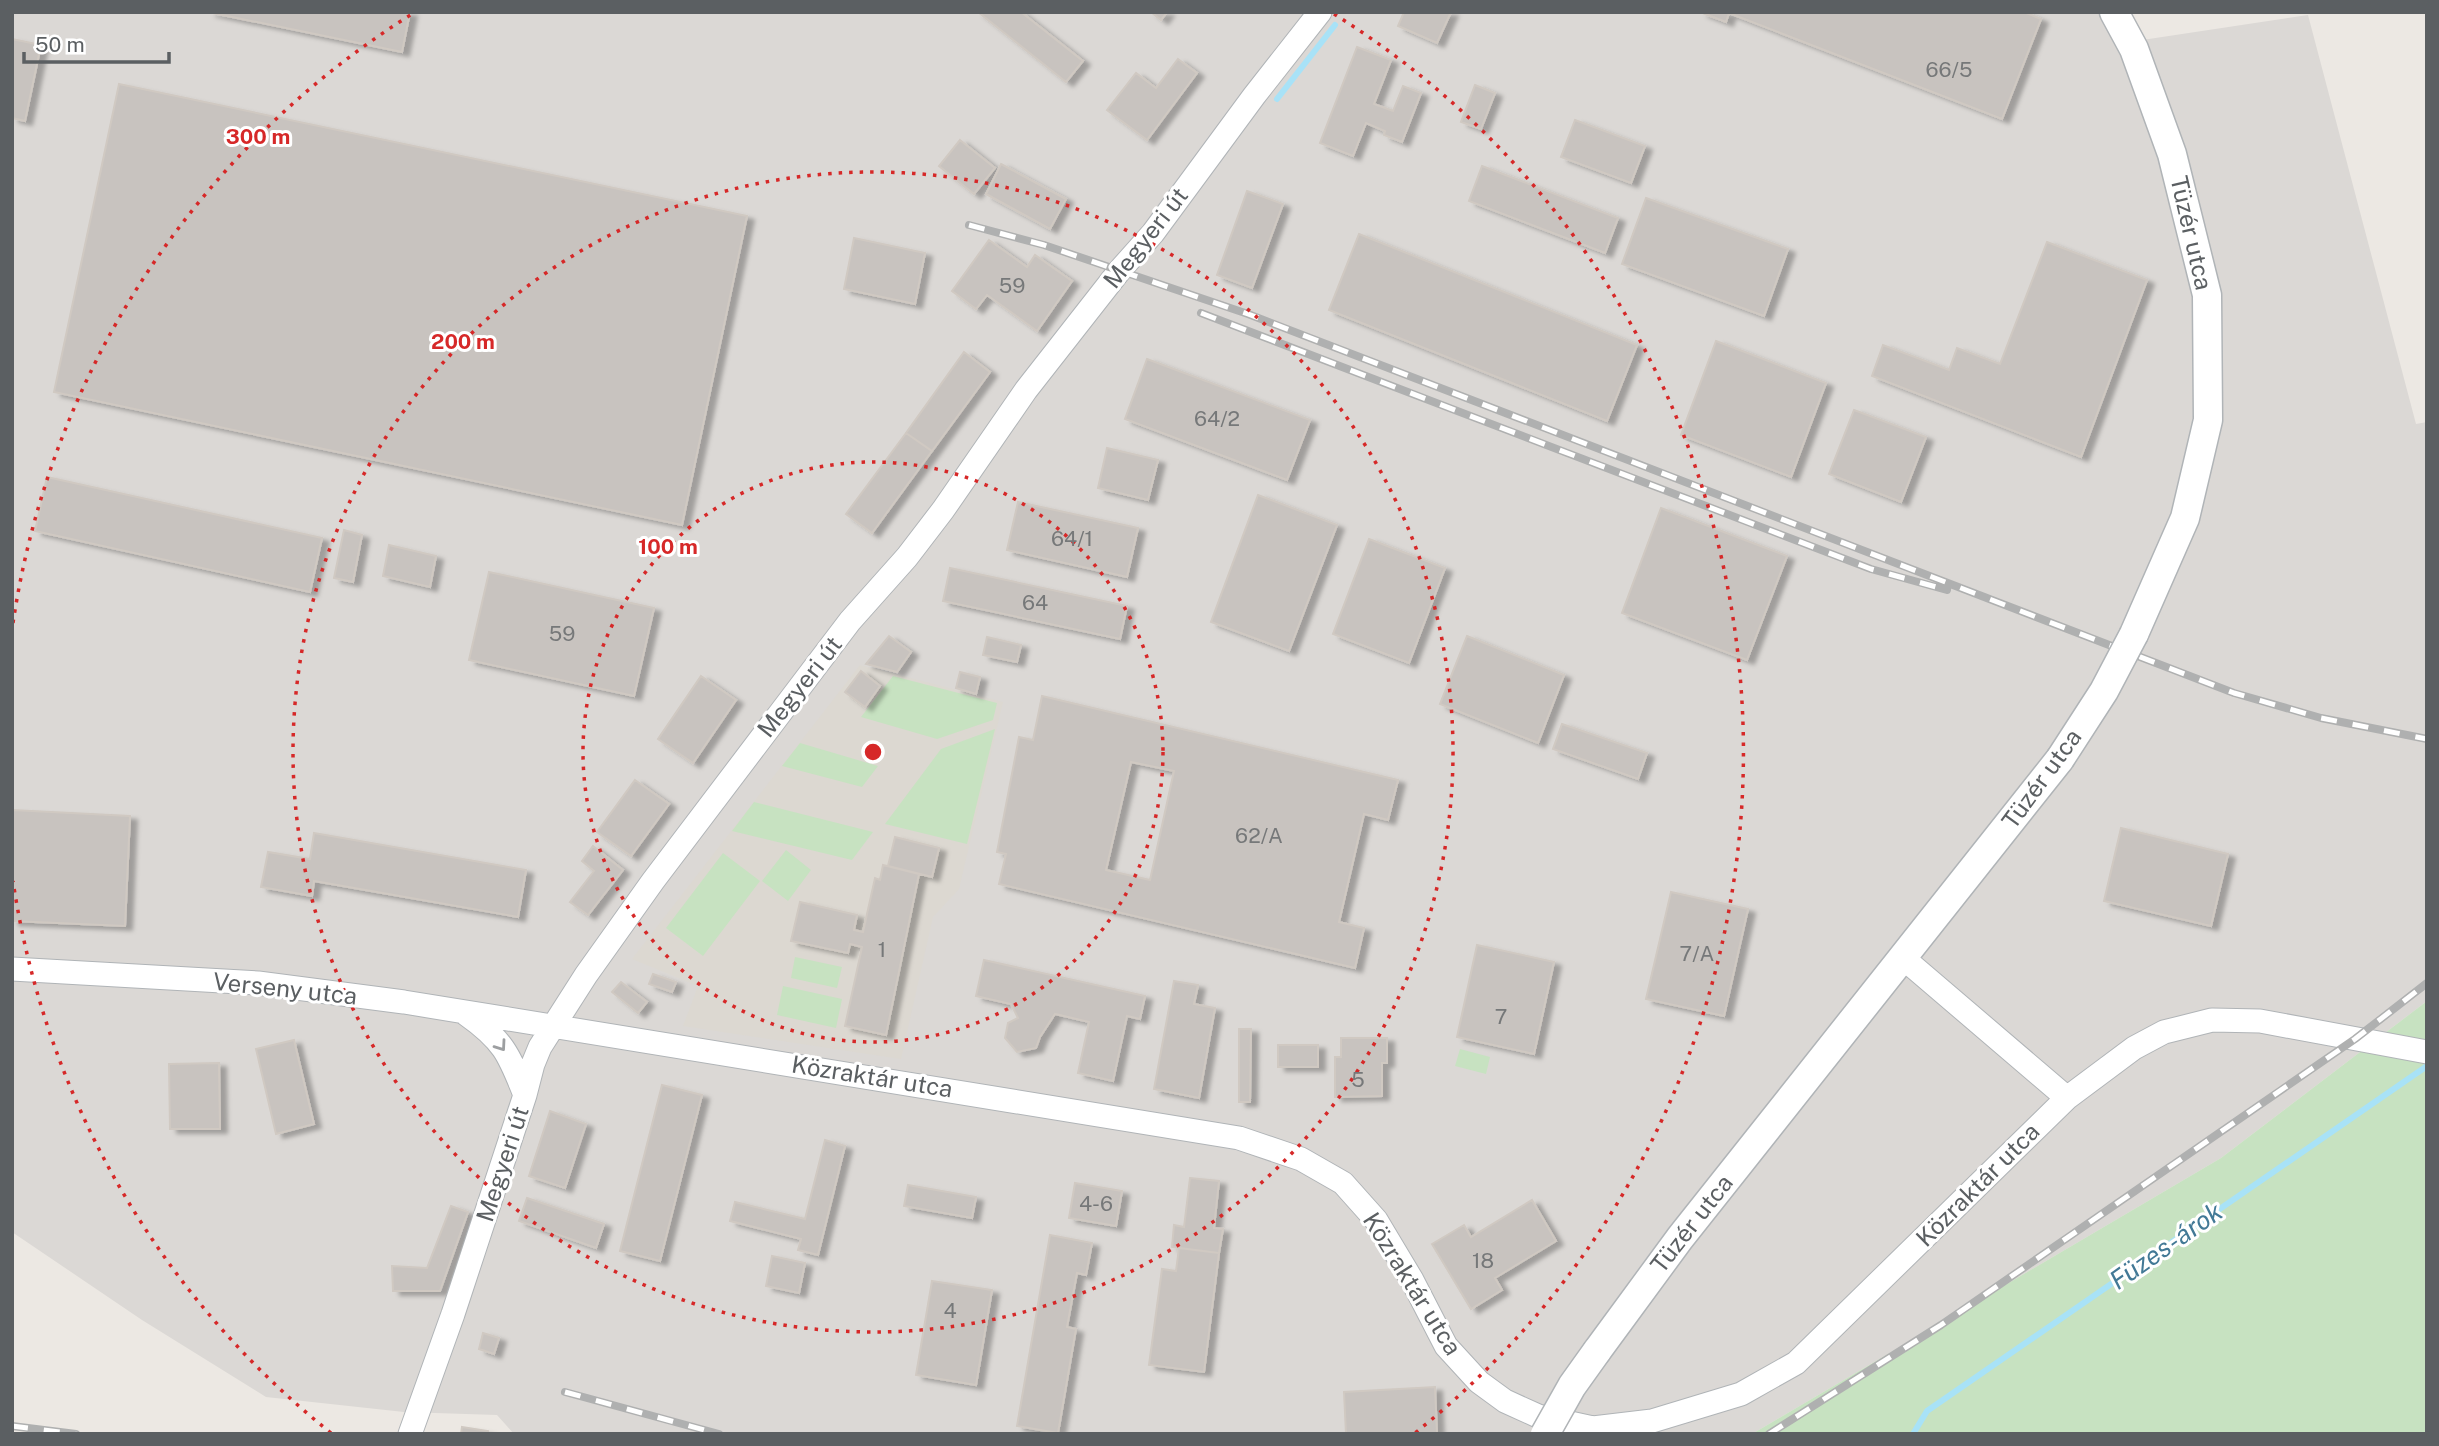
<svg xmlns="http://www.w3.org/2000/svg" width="2439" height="1446" font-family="'Public Sans',sans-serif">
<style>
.industrial{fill:#dbd8d5}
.education{fill:#dcd8d1}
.green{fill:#c7e2c1}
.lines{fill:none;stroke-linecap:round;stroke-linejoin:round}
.stream{stroke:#a8e2f7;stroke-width:6}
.building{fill:#c8c3bf;stroke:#d0c9c2;stroke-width:2;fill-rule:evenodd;filter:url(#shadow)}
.minor-casing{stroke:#b0b4b7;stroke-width:25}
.tertiary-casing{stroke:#b0b4b7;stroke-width:31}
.minor{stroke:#fff;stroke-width:23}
.tertiary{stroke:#fff;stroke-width:28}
.rail-casing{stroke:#afb0b0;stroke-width:8}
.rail{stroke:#fff;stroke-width:5;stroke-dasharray:16;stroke-linecap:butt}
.tertiary-bridge-casing{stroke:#b0b4b7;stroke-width:31;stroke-linecap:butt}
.tertiary-bridge{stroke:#fff;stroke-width:28}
.oneway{stroke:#9d9fa1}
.ring{fill:none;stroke:#d62828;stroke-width:3.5;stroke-dasharray:3.5 7}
.labels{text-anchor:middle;stroke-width:6;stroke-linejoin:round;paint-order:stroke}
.number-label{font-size:21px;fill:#767879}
.street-label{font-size:24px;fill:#5b5f62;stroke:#fff}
.water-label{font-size:26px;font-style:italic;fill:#427996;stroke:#fff}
.centre{fill:#d62828;stroke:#fff;stroke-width:3.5}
.ring-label{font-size:21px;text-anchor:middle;font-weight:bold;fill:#d62828;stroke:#fff;stroke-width:6;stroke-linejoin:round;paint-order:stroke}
</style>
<defs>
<filter id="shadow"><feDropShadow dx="7" dy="4" stdDeviation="2" flood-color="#0004"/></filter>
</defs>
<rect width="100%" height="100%" fill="#ece8e3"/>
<path class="industrial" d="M12,12H2113L2129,42L2308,15L2416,424L2427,422V1001L2221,1158L1752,1434H514L497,1415L404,1412L266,1397L142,1320L12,1232Z"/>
<path class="education" d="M860,665L1003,702L959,889L933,917L901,1059L683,1026L698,986L632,959Z"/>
<path class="green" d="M893,676L997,703L993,720L937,739L861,717Z
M995,729L967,844L885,824L941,749Z
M800,743L878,766L862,787L782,766Z
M754,802L873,832L852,860L732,831Z
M786,850L811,870L788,901L762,881Z
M723,853L760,881L703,956L666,928Z
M795,957L842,967L837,988L791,978Z
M783,986L842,999L836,1028L777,1015Z
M2427,1001V1434H1752L2221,1158Z
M1460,1049L1490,1057L1486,1074L1455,1066Z"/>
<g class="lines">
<path class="stream" d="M1277,99L1335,25
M1913,1434L1927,1411L2427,1066"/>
</g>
<path class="building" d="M208,12H410L402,52Z
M978,12H1021L1083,61L1066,82Z
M1151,12H1167L1161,20Z
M1404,12H1451L1437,43L1398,26Z
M1700,12H2024L2041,19L2002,119L1729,13L1726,22Z
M12,39L41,45L25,121L12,118Z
M1357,47L1391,60L1374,104L1393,111L1403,86L1421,93L1402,142L1384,135L1385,131L1366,123L1353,156L1320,143Z
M1178,59L1197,73L1147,140L1107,110L1136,73L1156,88Z
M119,84L747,216L682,525L54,392Z
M1475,85L1495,93L1481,129L1461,122Z
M1575,120L1645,146L1631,183L1561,157Z
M960,140L995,168L974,194L939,166Z
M1001,164L1066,199L1050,229L986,194Z
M1482,166L1618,218L1605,253L1469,201Z
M1247,191L1283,204L1252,288L1217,275Z
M1646,198L1788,249L1764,316L1622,264Z
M1359,234L1637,345L1607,421L1329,310Z
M854,238L925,253L915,304L844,289Z
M989,240L1027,267L1035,255L1072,281L1037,331L987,295L976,309L952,291Z
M2047,242L2147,280L2081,457L1872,376L1883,345L1949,370L1957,348L2000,364Z
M1716,341L1826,383L1791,477L1681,435Z
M964,352L990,372L932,451L906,433Z
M1147,359L1310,420L1287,480L1125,419Z
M1854,410L1926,437L1901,502L1829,474Z
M906,433L932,451L872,533L846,514Z
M1107,448L1158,460L1148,500L1098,488Z
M47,477L322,538L310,592L35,531Z
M1258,495L1337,525L1289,651L1211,622Z
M1018,502L1138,528L1127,577L1007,550Z
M1661,508L1787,556L1747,660L1622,613Z
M344,530L362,535L353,582L334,578Z
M1369,539L1445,568L1409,663L1333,634Z
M389,545L436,556L430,587L383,576Z
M950,568L1127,606L1120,639L943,601Z
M489,572L654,608L634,696L469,660Z
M889,636L911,652L897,672L866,664Z
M1467,636L1564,675L1538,743L1440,704Z
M987,637L1021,645L1017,662L983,655Z
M861,671L880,686L865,707L845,692Z
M960,672L980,677L976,694L956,688Z
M701,676L736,700L693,763L658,739Z
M1042,696L1398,780L1388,820L1364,814L1339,922L1364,928L1355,968L999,884L1006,854L997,852L1019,737L1033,740ZM1131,762L1174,771L1150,880L1106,870Z
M1562,724L1647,753L1638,779L1553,749Z
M635,780L669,804L631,856L597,832Z
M12,810L130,816L125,926L12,921Z
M2121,828L2228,854L2211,926L2104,901Z
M314,833L526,870L518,917L314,881L312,896L261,887L268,852L310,859Z
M895,837L939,848L932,877L888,866Z
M593,846L623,870L588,915L570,902L594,871L582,861Z
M883,865L919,874L886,1035L845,1026L862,947L850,944L848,953L791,941L800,902L857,915L854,930L863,932L875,878L880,880Z
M1671,892L1748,909L1724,1016L1646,999Z
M1477,945L1554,962L1534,1054L1457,1037Z
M984,960L1145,996L1140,1019L1127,1016L1113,1081L1078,1073L1089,1022L1055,1014L1040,1037L1036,1048L1017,1052L1005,1038L1008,1023L1018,1018L1011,1004L976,996Z
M653,974L676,982L672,992L649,984Z
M1174,981L1198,985L1194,1004L1215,1008L1199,1098L1154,1089Z
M621,982L647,1002L638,1013L612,992Z
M1239,1029H1251L1250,1102H1239Z
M1341,1038H1387V1063H1382V1096L1335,1097V1057H1341Z
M294,1040L314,1124L276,1134L256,1049Z
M1278,1045H1318V1067H1278Z
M219,1063L220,1129H170L169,1064Z
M662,1085L702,1095L660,1261L620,1251Z
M550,1111L586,1124L565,1188L529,1176Z
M825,1140L845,1146L818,1255L798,1250L801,1239L730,1221L735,1202L805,1219Z
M1190,1178L1219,1181L1214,1228L1223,1229L1219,1253L1172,1247L1174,1225L1184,1227Z
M1075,1183L1122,1191L1116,1226L1069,1218Z
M908,1185L976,1197L972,1218L904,1206Z
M527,1198L604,1224L596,1248L519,1221Z
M1532,1200L1556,1241L1495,1278L1502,1290L1471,1309L1432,1244L1464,1225L1471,1237Z
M451,1206L468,1212L440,1291H393L392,1266L427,1268Z
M1050,1235L1092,1243L1086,1275L1077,1273L1067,1327L1076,1329L1058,1433L1017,1426Z
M1179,1248L1219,1253L1204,1372L1149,1365L1162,1269L1176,1271Z
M772,1256L805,1263L799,1293L766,1286Z
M932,1281L992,1290L976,1385L916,1375Z
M483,1333L499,1338L494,1354L479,1349Z
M1435,1387L1437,1434H1346L1344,1392Z
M462,1427L488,1431V1434H461Z"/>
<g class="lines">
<defs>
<path id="minor" d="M1902,957L2067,1098
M12,969L258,983L404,1002L1239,1138L1301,1159L1343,1183L1376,1220L1412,1280L1446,1346L1479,1382L1505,1401L1538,1416L1593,1428L1652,1421L1741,1394L1796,1363L2067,1098L2134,1048L2164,1032L2212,1020L2260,1021L2427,1052
M466,1014C503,1040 509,1054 525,1095
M410,1434L453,1314L525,1095L533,1064L540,1047L586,975L653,881L850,621L907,557L943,510L1026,390L1120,270L1153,233L1254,96L1320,12"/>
<path id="tertiary" d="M2114,12L2134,49L2172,154L2207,295L2208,420L2185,518L2134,634
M1597,1351L1680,1238L2060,759"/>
</defs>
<use href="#minor" class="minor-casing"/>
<use href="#tertiary" class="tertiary-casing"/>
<use href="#minor" class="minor"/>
<use href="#tertiary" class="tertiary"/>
<defs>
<path id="rail" d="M969,225L1044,245L1248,314L2234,693L2321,718L2427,739
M1201,313L1871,569L1947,590
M565,1392L719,1434
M12,1426L76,1434
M1769,1434L1941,1325L2355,1039L2427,983"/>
</defs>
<use href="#rail" class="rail-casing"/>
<use href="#rail" class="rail"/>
<defs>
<path id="tertiary-bridge" d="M2060,759L2104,691L2134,634
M1545,1434L1572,1386L1597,1351"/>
</defs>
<use href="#tertiary-bridge" class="tertiary-bridge-casing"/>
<use href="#tertiary-bridge" class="tertiary-bridge"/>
</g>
<defs><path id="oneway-chevron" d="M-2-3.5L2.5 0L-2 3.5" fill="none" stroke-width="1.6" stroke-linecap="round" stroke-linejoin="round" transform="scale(1.75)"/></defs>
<use class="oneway" href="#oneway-chevron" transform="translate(501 1046) rotate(55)"/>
<g class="ring">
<circle cx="873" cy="752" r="290"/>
<circle cx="873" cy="752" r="580"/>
<path d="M331 1433A870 870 0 0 1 13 881M13 623A870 870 0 0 1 412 14M1334 14A870 870 0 0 1 1415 1433"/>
</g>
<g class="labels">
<g class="number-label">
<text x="1949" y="77">66/5</text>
<text x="1012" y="293">59</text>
<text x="1217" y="426">64/2</text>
<text x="1072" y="546">64/1</text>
<text x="1035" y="610">64</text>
<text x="562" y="641">59</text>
<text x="1259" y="843">62/A</text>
<text x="882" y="957">1</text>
<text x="1697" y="961">7/A</text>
<text x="1501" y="1024">7</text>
<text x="1358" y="1087">5</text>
<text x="1096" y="1211">4-6</text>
<text x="1483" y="1268">18</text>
<text x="950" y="1318">4</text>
</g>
<g class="street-label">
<text transform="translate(2191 233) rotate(77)" y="8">Tüzér utca</text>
<text transform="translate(1146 238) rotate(-52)" y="8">Megyeri út</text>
<text transform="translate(800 687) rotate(-52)" y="8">Megyeri út</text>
<text transform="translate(2042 779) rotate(-54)" y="8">Tüzér utca</text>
<text transform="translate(285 989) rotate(6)" y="8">Verseny utca</text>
<text transform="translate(872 1077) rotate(9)" y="8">Közraktár utca</text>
<text transform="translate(503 1164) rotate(-72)" y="8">Megyeri út</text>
<text transform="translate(1978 1185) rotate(-45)" y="8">Közraktár utca</text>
<text transform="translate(1692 1224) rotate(-52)" y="8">Tüzér utca</text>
<text transform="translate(1412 1284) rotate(58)" y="8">Közraktár utca</text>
</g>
<g class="water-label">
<text transform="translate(2166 1246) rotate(-35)" y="9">Füzes-árok</text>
</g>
</g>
<circle cx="873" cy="752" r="10" class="centre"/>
<g class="ring-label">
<text x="258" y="144">300 m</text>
<text x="463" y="349">200 m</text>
<text x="668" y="554">100 m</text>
</g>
<rect width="2439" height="1446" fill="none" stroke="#5b5f62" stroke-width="28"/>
<path d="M24 52v10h145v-10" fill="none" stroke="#5b5f62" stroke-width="3.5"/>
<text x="35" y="52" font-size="21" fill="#5b5f62" stroke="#ffffff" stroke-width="5" paint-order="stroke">50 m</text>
</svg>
